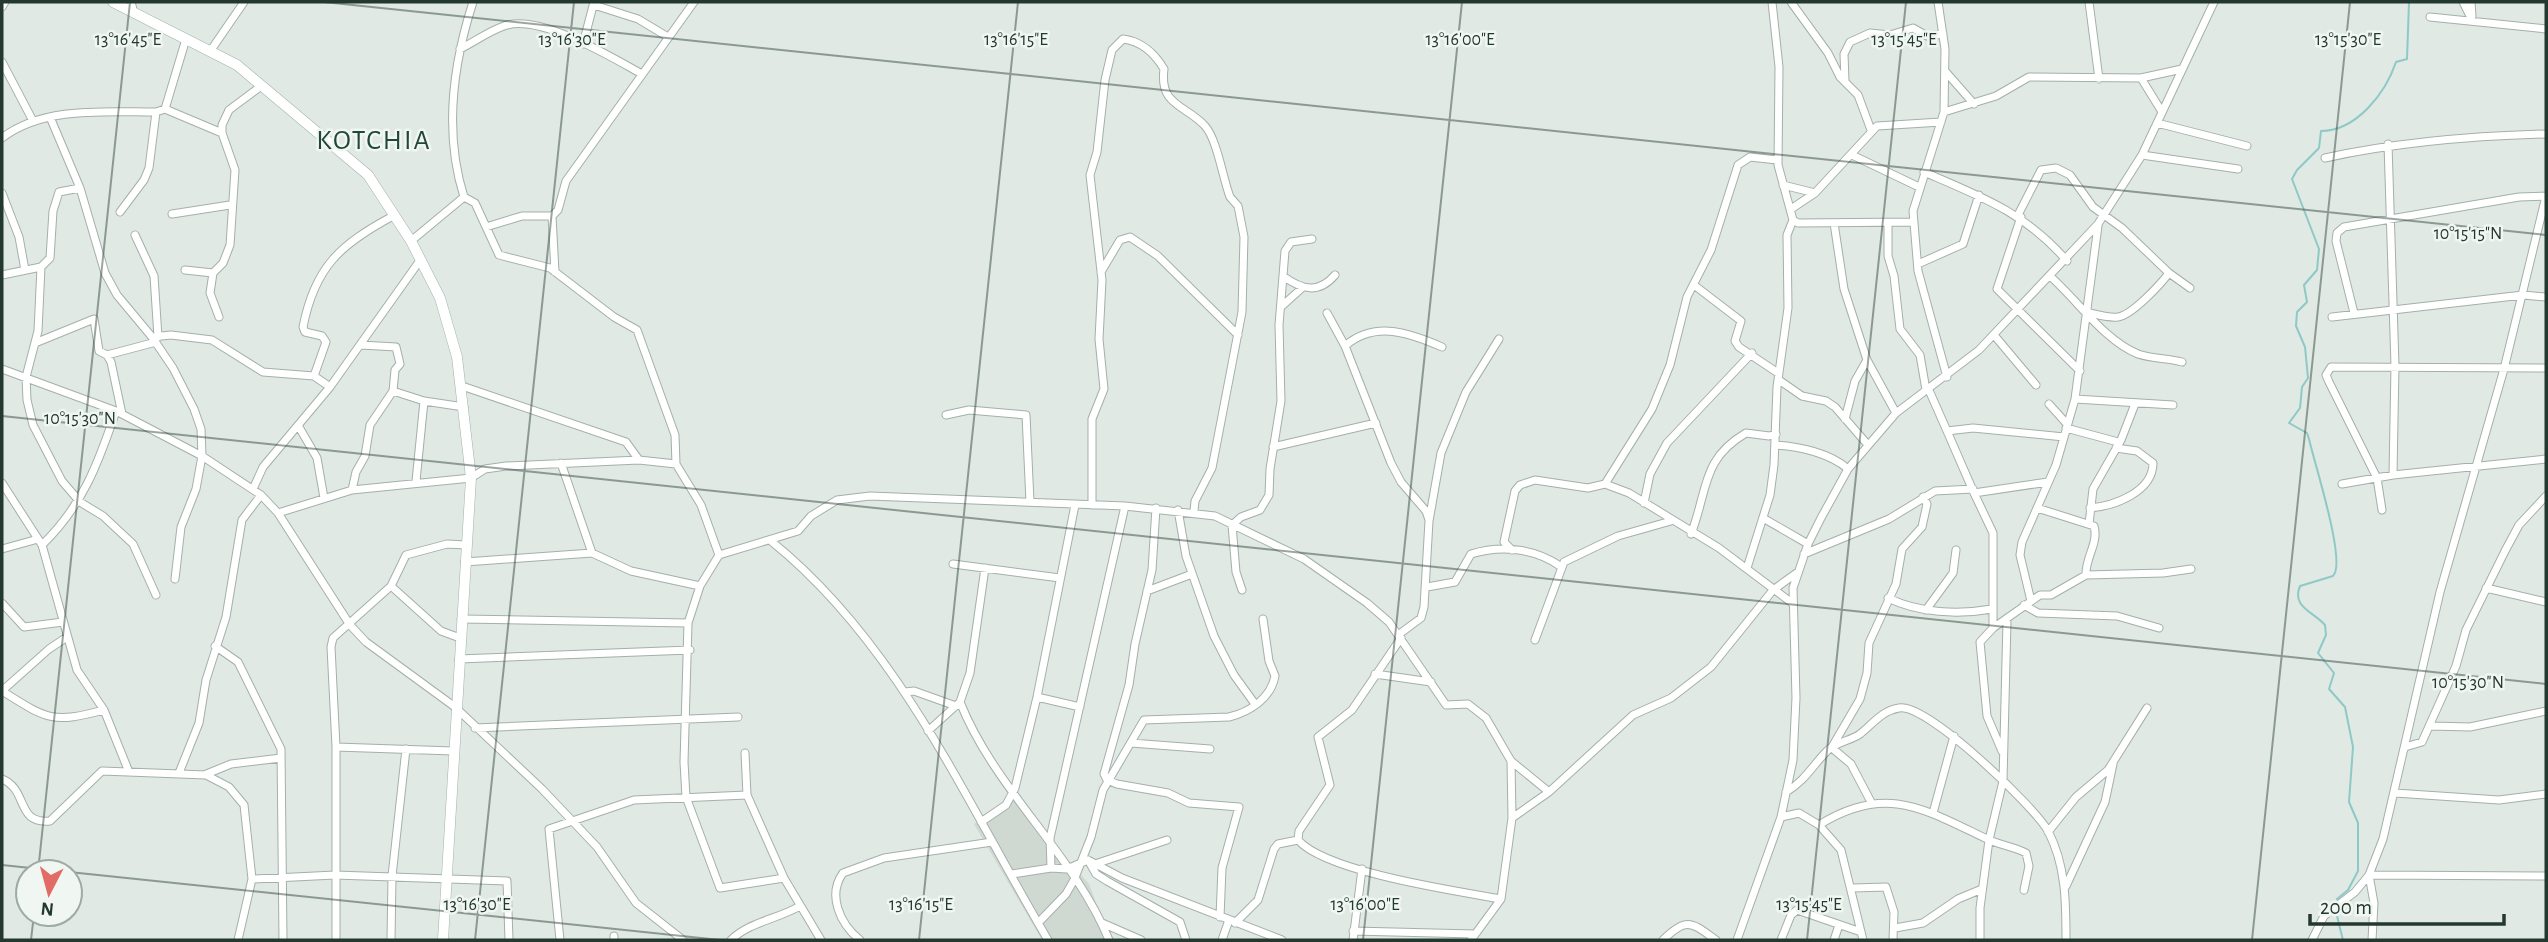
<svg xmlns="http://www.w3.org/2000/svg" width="2548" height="942" font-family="'Alegreya Sans',sans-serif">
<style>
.built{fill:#cfd9d2}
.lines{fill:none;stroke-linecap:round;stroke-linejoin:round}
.stream{stroke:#8ec9c7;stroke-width:2}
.street-casing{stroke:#a4b0aa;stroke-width:9}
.secondary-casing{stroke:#a1b4a9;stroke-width:11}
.street{stroke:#fff;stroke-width:7}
.secondary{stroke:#fff;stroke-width:10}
.ticks{fill:none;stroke:#23382e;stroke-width:2;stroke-opacity:0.45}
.labels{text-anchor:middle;stroke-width:5;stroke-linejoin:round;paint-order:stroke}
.quarter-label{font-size:28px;letter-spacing:2px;fill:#214737;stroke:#f0f6f2}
.ticks-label{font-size:18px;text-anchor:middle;fill:#23382e;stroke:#f0f6f2;stroke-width:5;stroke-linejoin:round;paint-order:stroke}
</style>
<rect width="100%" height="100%" fill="#e0e9e4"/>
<path class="built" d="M1011,796L1089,884L1110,940H1042L974,824Z"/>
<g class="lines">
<path class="stream" d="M2337,899L2348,890L2358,871V823L2349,802L2353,747L2345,707L2329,689L2334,673L2318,653L2326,635L2325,625C2314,612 2291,607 2300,586L2333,576C2347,563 2314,462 2309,439L2307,433L2289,423L2300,408L2302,387L2308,378L2305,347L2296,326L2297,312L2307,302L2304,285L2317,270L2319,249L2292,179L2297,170L2319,148L2321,131C2357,131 2386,92 2396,62L2407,59L2409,2
M2336,912L2343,940"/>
<defs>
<path id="street" d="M131,2L134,13
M473,2C453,64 444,134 464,197L475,203L499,255L550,268L614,317L637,330L675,435L676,464L701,505L719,555
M1791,2L1828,53L1840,77L1858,95L1871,130
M1938,2L1945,49L1944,112L1913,211L1918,271L1947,377
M2089,2L2099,79
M2463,2L2472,20
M2471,2L2472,16
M594,5L638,19L668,37
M2,7L5,2
M2430,17L2546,29
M583,44L594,2
M460,49C474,42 489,31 504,26C539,13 611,57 642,74
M211,50L244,2
M2,62L33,121
M1945,71L1974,104
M2141,78L2162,112
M1845,81L1844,54L1850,42L1870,33L1890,35L1913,28L1927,36L1943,34
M165,109L222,133
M1944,112L1996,96L2029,77L2141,78L2182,69
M50,117L80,188L105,273L117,295L152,337L173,368L194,409L201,429L202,456L196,489L181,527L175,579
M2157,123L2247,146
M2,138C43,106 106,112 156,112L165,109L186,39
M2388,144L2395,366L2393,475
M1852,155L1919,187
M2142,155L2238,169
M2325,158C2398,142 2471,136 2546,134
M1924,172C1980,196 2026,213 2067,261
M1783,185L1815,193
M80,188L59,192L53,211L50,258L41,267L38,331L26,377L27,400L33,425L62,481L80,502L103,516L133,544L156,595
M2,193L19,237L25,270
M1791,209L1815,193L1877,126L1941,122
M120,212L144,180L149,168L156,112
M172,214L230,205
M2018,215L2041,170L2056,168L2070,175L2093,207L2122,228L2169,273L2190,288
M2021,217L1997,289L2080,371
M1793,220L1798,223L1913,222
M1834,223L1844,289L1867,360L1896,413
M1888,223V256L1894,276L1900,329L1920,355L1926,390
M486,227L522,216H552
M135,235L154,276L158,337
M411,241L464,197
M1918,264L1963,244L1979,195
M185,270L213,273
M555,272L552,216L558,210L566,181L694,2
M1101,272L1120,240L1130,237L1158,256L1238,335
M2,275L41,267
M1283,276C1302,290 1319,294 1335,275
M2051,277C2078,301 2105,341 2138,354C2153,359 2167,358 2182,362
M1694,285L1741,321L1735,341L1739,347L1778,373
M1282,306L1302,288
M1327,313L1345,346L1391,463L1401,482L1426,511L1429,520
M2090,313C2098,315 2109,318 2118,317C2132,315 2160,285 2169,273
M2354,313L2336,241L2337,233L2344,227L2519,197L2546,196
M219,317L210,293L213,273L223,263L230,245L235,170L222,133V125L229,110L260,87
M2332,317L2523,295L2546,297
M1994,335L2036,385
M152,337L171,335L212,340L263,372L314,376L330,387
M35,343L94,319L99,351L107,355L111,362L122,414
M1345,346C1375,320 1410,333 1442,347
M107,355L156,342
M2,369L116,411L202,456L261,495L278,513L350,625L366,642L455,707L542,789L597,847L636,903L683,940
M314,376L326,342L322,336L305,332L303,327C315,266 341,244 393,216
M1779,380L1802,396L1826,401L1835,407L1868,445
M462,386L626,442L639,460
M1928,388L1947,431L1973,428L2064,437
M393,391L424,401L464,407
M2075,399L2173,405
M2049,404L2067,424
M946,415L969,410L1026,415L1030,502
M1845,419L1855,381L1867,360
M299,427L317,458L324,498
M2066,428L2118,442
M1947,431L1974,493L2048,482
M1775,445C1798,446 1830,453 1848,469
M1273,447L1376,423
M561,463L592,553
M416,481L424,401
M2,483L42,545L77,670L104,710L129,772
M1605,484L1652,409L1670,365L1687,297L1711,250L1738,165L1750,157L1777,160
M2342,484L2393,475L2546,459
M253,489L263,467L330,387L421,259
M352,490L356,472L365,456L370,425L393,391L395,370L400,364L396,347L361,345
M1974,493L1993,533V628
M1644,503L1650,474L1667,443L1752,353
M1092,505V419L1104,389L1099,339L1102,280L1090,175L1097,152L1105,80L1112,50L1123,39C1141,41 1155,54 1164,69C1159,106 1186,105 1205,126C1217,139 1223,179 1230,197L1238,206L1244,237L1242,312L1212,468L1195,501L1194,511
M1156,508L1152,570L1135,644L1129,685L1104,774L1107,780L1117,784L1168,793L1189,803L1239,807L1222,868L1220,917
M2037,508L2094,526C2099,543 2085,558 2086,575
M2090,508C2114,506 2153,492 2153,463L2137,451L2116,448
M1178,510L1186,556L1214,636L1234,675L1255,704
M2382,510L2377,478L2329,382L2326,375L2331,367L2546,368
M278,513L352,490L471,478L485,469L506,466L639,460L676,464
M1763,518L1808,544
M2089,524L2093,489L2121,440L2135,404
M1691,534C1708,491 1701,459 1746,433L1769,436L1776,434
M771,541C899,644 966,802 1048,940
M42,545C83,505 98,464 116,411
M2,549L38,539
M1512,550L1504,542L1515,491L1520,485L1535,480L1588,488L1605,484L1629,493L1719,548L1792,603
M1804,554L1889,519L1935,491L1973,489
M465,562L592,553L631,571L700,586
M953,564L1060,578
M1747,568L1770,495L1774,465L1777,387L1788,308L1787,235L1793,220L1778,165L1779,67L1772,2
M1427,587L1455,582L1471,554C1501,545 1534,548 1560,566
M2486,588L2546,602
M1242,590L1236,572L1232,525L1241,517L1260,510L1269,495L1270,469L1281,401L1279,325L1285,251L1291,242L1312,239
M1147,591L1192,574
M1888,598C1919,613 1958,615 1992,609
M2031,601L2020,555L2022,542L2056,465L2075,399L2098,226
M2,603L24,627L63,622
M2024,605L2038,613L2117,616L2159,628
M1926,610L1953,573L1956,550
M461,619L688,623
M1398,635L1421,618L1424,607L1429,521L1441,453L1466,392L1499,339
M460,638L441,631L391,586L406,555L447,544L466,545
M1535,640L1564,562L1618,536L1671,521
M215,646L238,662L281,749L283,940
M459,659L690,650
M1375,674L1431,682
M2,691C47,719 51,724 104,710
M2,691L49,649L67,637
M905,692L914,691L956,706
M1037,697L1080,707
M960,702C995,790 1074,854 1109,940
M2431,726L2470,727L2546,711
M475,728L738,717
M928,731L960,702L970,673L985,568
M1131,743L1210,749
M336,747L453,751
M1832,747L1860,699L1867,673L1869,643L1896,584L1902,549L1922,527L1927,504L1923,497
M2405,747L2422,742L2456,666L2466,630L2505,551L2519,525L2546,496
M1832,748L1851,764L1871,802
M2002,751L1987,716L1980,642L1993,628L2040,595H2051L2086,575L2163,573L2191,569
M745,753L747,795L784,878L821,940
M179,773L199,723L206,680L226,617L242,520L261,495
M204,775L231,764L281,758
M2,779C29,790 15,824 50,821L102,771L206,775L229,787L244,805L252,879L238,940
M1786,792C1805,781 1813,765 1827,751C1836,742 1850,741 1860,734C1873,724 1881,711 1899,708C1927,703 2034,806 2048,831C2066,865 2066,903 2066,940
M2395,793L2499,800L2546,794
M1933,813L1954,736
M1781,817L1799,813L1819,825C1885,784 1922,808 1985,838C1998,845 2013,846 2026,853L2029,866L2024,890
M1512,818L1549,792L1633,715L1671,698L1711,667L1773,590L1798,572
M981,822L1006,805L1015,788L1037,697L1075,505
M1819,825L1841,850L1863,940
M2048,832L2076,797L2108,770L2147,708
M1298,840L1299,831L1330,785L1318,737L1352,710L1401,638
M1298,840C1326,872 1456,891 1501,899
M1088,860L1096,874L1107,881L1180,922L1186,940
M1098,863L1167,840
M1051,868L1050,838L1125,506
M1012,874L1051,868L1067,869L1088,860L1122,878L1282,940
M784,878L720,888L686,797L684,762L688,623L700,586L719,555L798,531L811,516L837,500L870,496L1125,506L1215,516L1304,559L1367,603L1389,622L1446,705L1468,704L1486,718L1511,761L1549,792
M252,879L335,875L507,881L509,940
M2066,886L2105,802L2113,764
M1853,888L1886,887L1894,912L1893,940
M1038,923L1066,894L1074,880L1091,837L1103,790L1144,720L1229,717C1250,712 1271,698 1275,676L1269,661L1263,619
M1102,923L1141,940
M1235,923L1258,900L1274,849L1278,844L1298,840
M1895,928L1923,923L1958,899L1982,889
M1353,931L1475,934
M614,936V940
M336,940V747L331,647L333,638L391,586
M391,940L392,876L406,749
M560,940L549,829L634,800L747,795
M731,940C749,922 778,919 800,906
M860,940C840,924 827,895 843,873L884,858L992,842
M1222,940L1229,920
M1353,940L1362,869
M1471,940L1501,899L1512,818L1511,761
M1663,940C1687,916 1692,923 1716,940
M1737,940L1781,817L1793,760L1796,698L1793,588L1808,544L1821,518L1848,469L1896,413L1979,350L2098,224L2142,155L2214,2
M1781,940L1791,915L1797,910L1861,932
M1834,940L1839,925
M1980,940V908L1989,840L2003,781L2007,621
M2312,940L2324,916L2355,892L2369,875L2383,839L2440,592L2504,369L2546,196
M2372,940L2374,903L2369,875L2546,876"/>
<path id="secondary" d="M113,2L237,65L368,175L411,241L440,298L457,357L471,478L443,940"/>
</defs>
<use href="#street" class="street-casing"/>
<use href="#secondary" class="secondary-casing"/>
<use href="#street" class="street"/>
<use href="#secondary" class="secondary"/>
</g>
<path class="ticks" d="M324,2L2546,235M2,416L2546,684M2,865L720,940M38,872L130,2M31,940L34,914M475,940L574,2M919,940L1018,2M1363,940L1462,2M1807,940L1906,2M2252,940L2350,2"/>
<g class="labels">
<g class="quarter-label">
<text x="374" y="149">KOTCHIA</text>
</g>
</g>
<g class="ticks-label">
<text x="128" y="45">13°16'45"E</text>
<text x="572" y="45">13°16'30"E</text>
<text x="1016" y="45">13°16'15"E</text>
<text x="1460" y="45">13°16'00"E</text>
<text x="1904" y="45">13°15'45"E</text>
<text x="2348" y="45">13°15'30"E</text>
<text x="2468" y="239">10°15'15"N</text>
<text x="80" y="424">10°15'30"N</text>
<text x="2468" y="688">10°15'30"N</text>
<text x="477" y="910">13°16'30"E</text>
<text x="921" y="910">13°16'15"E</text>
<text x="1365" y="910">13°16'00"E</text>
<text x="1809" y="910">13°15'45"E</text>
</g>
<rect width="2548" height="942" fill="none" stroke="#23382e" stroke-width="7"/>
<g transform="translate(49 893) rotate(186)"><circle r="33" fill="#f0f6f2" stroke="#9eaaa4" stroke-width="2"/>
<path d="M0-5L12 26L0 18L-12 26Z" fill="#e26c65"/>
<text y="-10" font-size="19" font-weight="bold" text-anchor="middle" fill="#23382e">N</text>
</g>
<path d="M2310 914v10h194v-10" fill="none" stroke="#23382e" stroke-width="3.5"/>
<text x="2320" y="914" font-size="21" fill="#23382e" stroke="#f0f6f2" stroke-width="5" paint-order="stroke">200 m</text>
</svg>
